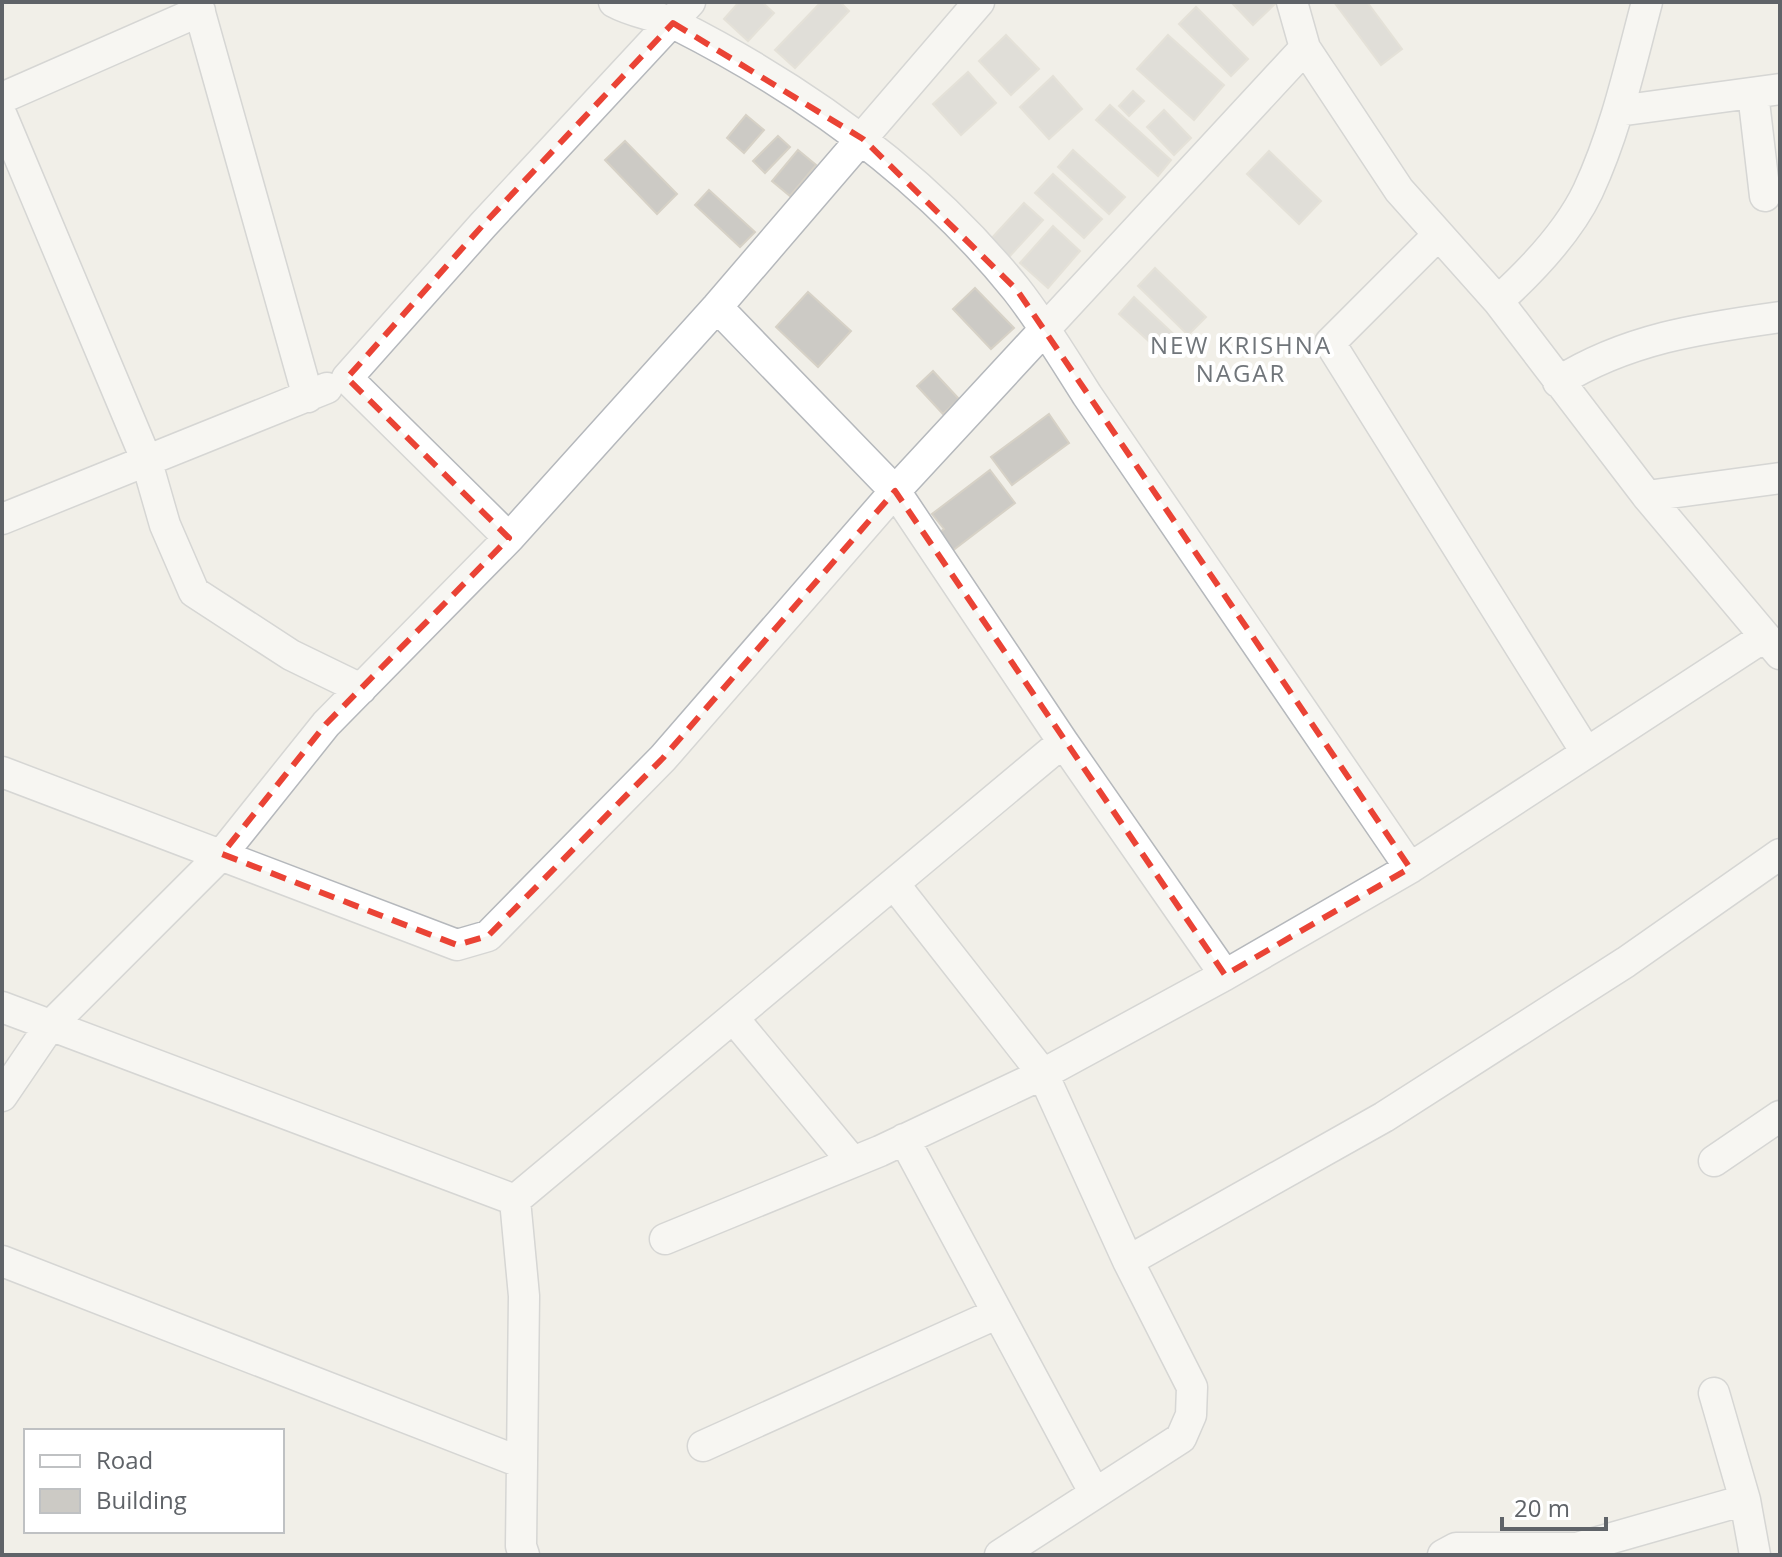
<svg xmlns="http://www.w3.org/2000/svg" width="1782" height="1557" font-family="'Open Sans',sans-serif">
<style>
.building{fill:#cccac5;stroke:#d6d1c6;stroke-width:2}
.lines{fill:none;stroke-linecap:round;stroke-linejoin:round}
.street-casing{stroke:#b5b8bc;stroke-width:33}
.street{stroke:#fff;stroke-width:30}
.marked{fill:none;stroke:#ea4335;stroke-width:6;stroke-dasharray:16 10;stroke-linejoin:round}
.labels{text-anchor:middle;stroke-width:8;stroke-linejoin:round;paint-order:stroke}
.neighbourhood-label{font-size:24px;letter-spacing:2px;fill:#70757a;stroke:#fff}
</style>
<rect width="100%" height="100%" fill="#f1efe8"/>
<path class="building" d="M739,2H762L774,13L748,41L724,19Z
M821,2H840L849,11L795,68L775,50Z
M1231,2H1275L1276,3L1253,25Z
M1334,2H1367L1402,49L1381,65Z
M1196,7L1248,59L1231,76L1179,24Z
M1006,35L1039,69L1011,95L979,61Z
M1168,35L1224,85L1194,120L1137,69Z
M968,72L996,103L961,135L933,104Z
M1053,76L1082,109L1049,139L1020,107Z
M1133,91L1144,101L1129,116L1119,106Z
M1110,105L1171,160L1158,176L1096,120Z
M1164,110L1191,138L1174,155L1147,127Z
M746,115L764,130L744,153L727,138Z
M778,136L790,147L765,173L753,161Z
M625,141L677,194L657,214L605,160Z
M798,150L816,165L790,196L772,181Z
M1073,150L1125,197L1109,214L1058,167Z
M1269,151L1321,201L1299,224L1247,174Z
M1053,174L1102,219L1084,238L1035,193Z
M709,190L755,232L740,247L695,205Z
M1024,203L1043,220L1009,257L990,240Z
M1053,226L1080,251L1048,288L1020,263Z
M1155,268L1206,317L1188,335L1138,286Z
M975,288L1014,328L991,349L953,309Z
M808,292L851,331L818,367L776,327Z
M1134,297L1181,341L1166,357L1119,314Z
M933,371L959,399L943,414L917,386Z
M1049,414L1069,443L1012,485L991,457Z
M990,470L1015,503L952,551L939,533L944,529L932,514Z"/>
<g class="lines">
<defs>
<path id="street" d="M197,2L308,397
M614,2C634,13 657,15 677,25C805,90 925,176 1016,289C1042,322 1064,359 1087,395L1410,868
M1292,2L1305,48L1399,190L1498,301L1647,496L1780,654
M1753,93L1765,196
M2,98L200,11
M1618,111L1780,89
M2,116L146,459L165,525L194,592L291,655L361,689
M1437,236L1330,343L1586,752
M1498,301C1530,272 1569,231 1588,191C1616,131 1630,66 1647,2
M717,307L895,491L1063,742L1225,975
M1558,382C1626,339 1701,328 1780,317
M1647,496L1780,478
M2,519L327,388
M509,538L347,378L483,225L690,2
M2,772L457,945L488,936L663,758L895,491L1305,48
M894,884L1043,1074L1128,1261L1192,1387L1191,1415L1181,1438L1000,1555
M2,1007L515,1200
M734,1019L852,1161
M2,1096L49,1027L222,854L326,724L509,538L717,307L979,2
M904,1139L1094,1492
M1714,1161L1780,1116
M515,1200L1063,742
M515,1200L524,1296L521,1546L524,1555
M665,1239L880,1151L1043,1074L1225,975L1410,868L1764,637
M2,1261L520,1462
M1128,1261L1384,1117L1626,962L1780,854
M1714,1393L1745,1500L1755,1555
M703,1446L996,1314
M1443,1555L1456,1548H1577L1745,1500"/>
</defs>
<use href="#street" class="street-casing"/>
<use href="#street" class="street"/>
</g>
<path d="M0 0H1782V1557H0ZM673,23L863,139L1017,290L1410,868L1225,975L895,491L663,758L488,936L457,945L222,854L326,724L509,538L347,378L483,225Z" fill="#f1efe8" fill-opacity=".55" fill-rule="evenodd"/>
<path class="marked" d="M673,23L863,139L1017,290L1410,868L1225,975L895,491L663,758L488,936L457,945L222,854L326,724L509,538L347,378L483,225Z"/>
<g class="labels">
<g class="neighbourhood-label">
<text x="1241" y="354">NEW KRISHNA<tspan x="1241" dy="28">NAGAR</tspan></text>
</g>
</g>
<rect width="1782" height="1557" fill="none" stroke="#5f6368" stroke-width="8"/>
<rect x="24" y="1429" width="260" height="104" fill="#ffffff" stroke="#bfc1c3" stroke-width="2"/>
<rect x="40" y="1455" width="40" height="12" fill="#ffffff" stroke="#bfc1c3" stroke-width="2"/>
<text x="96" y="1469" font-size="24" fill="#5f6368">Road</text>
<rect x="40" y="1489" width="40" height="24" fill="#cccac5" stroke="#bfc1c3" stroke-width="2"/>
<text x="96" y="1509" font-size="24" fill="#5f6368">Building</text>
<path d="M1502 1517v12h104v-12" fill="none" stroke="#5f6368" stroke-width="4"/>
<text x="1514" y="1517" font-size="24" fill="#5f6368" stroke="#ffffff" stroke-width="6" paint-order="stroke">20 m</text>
</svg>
